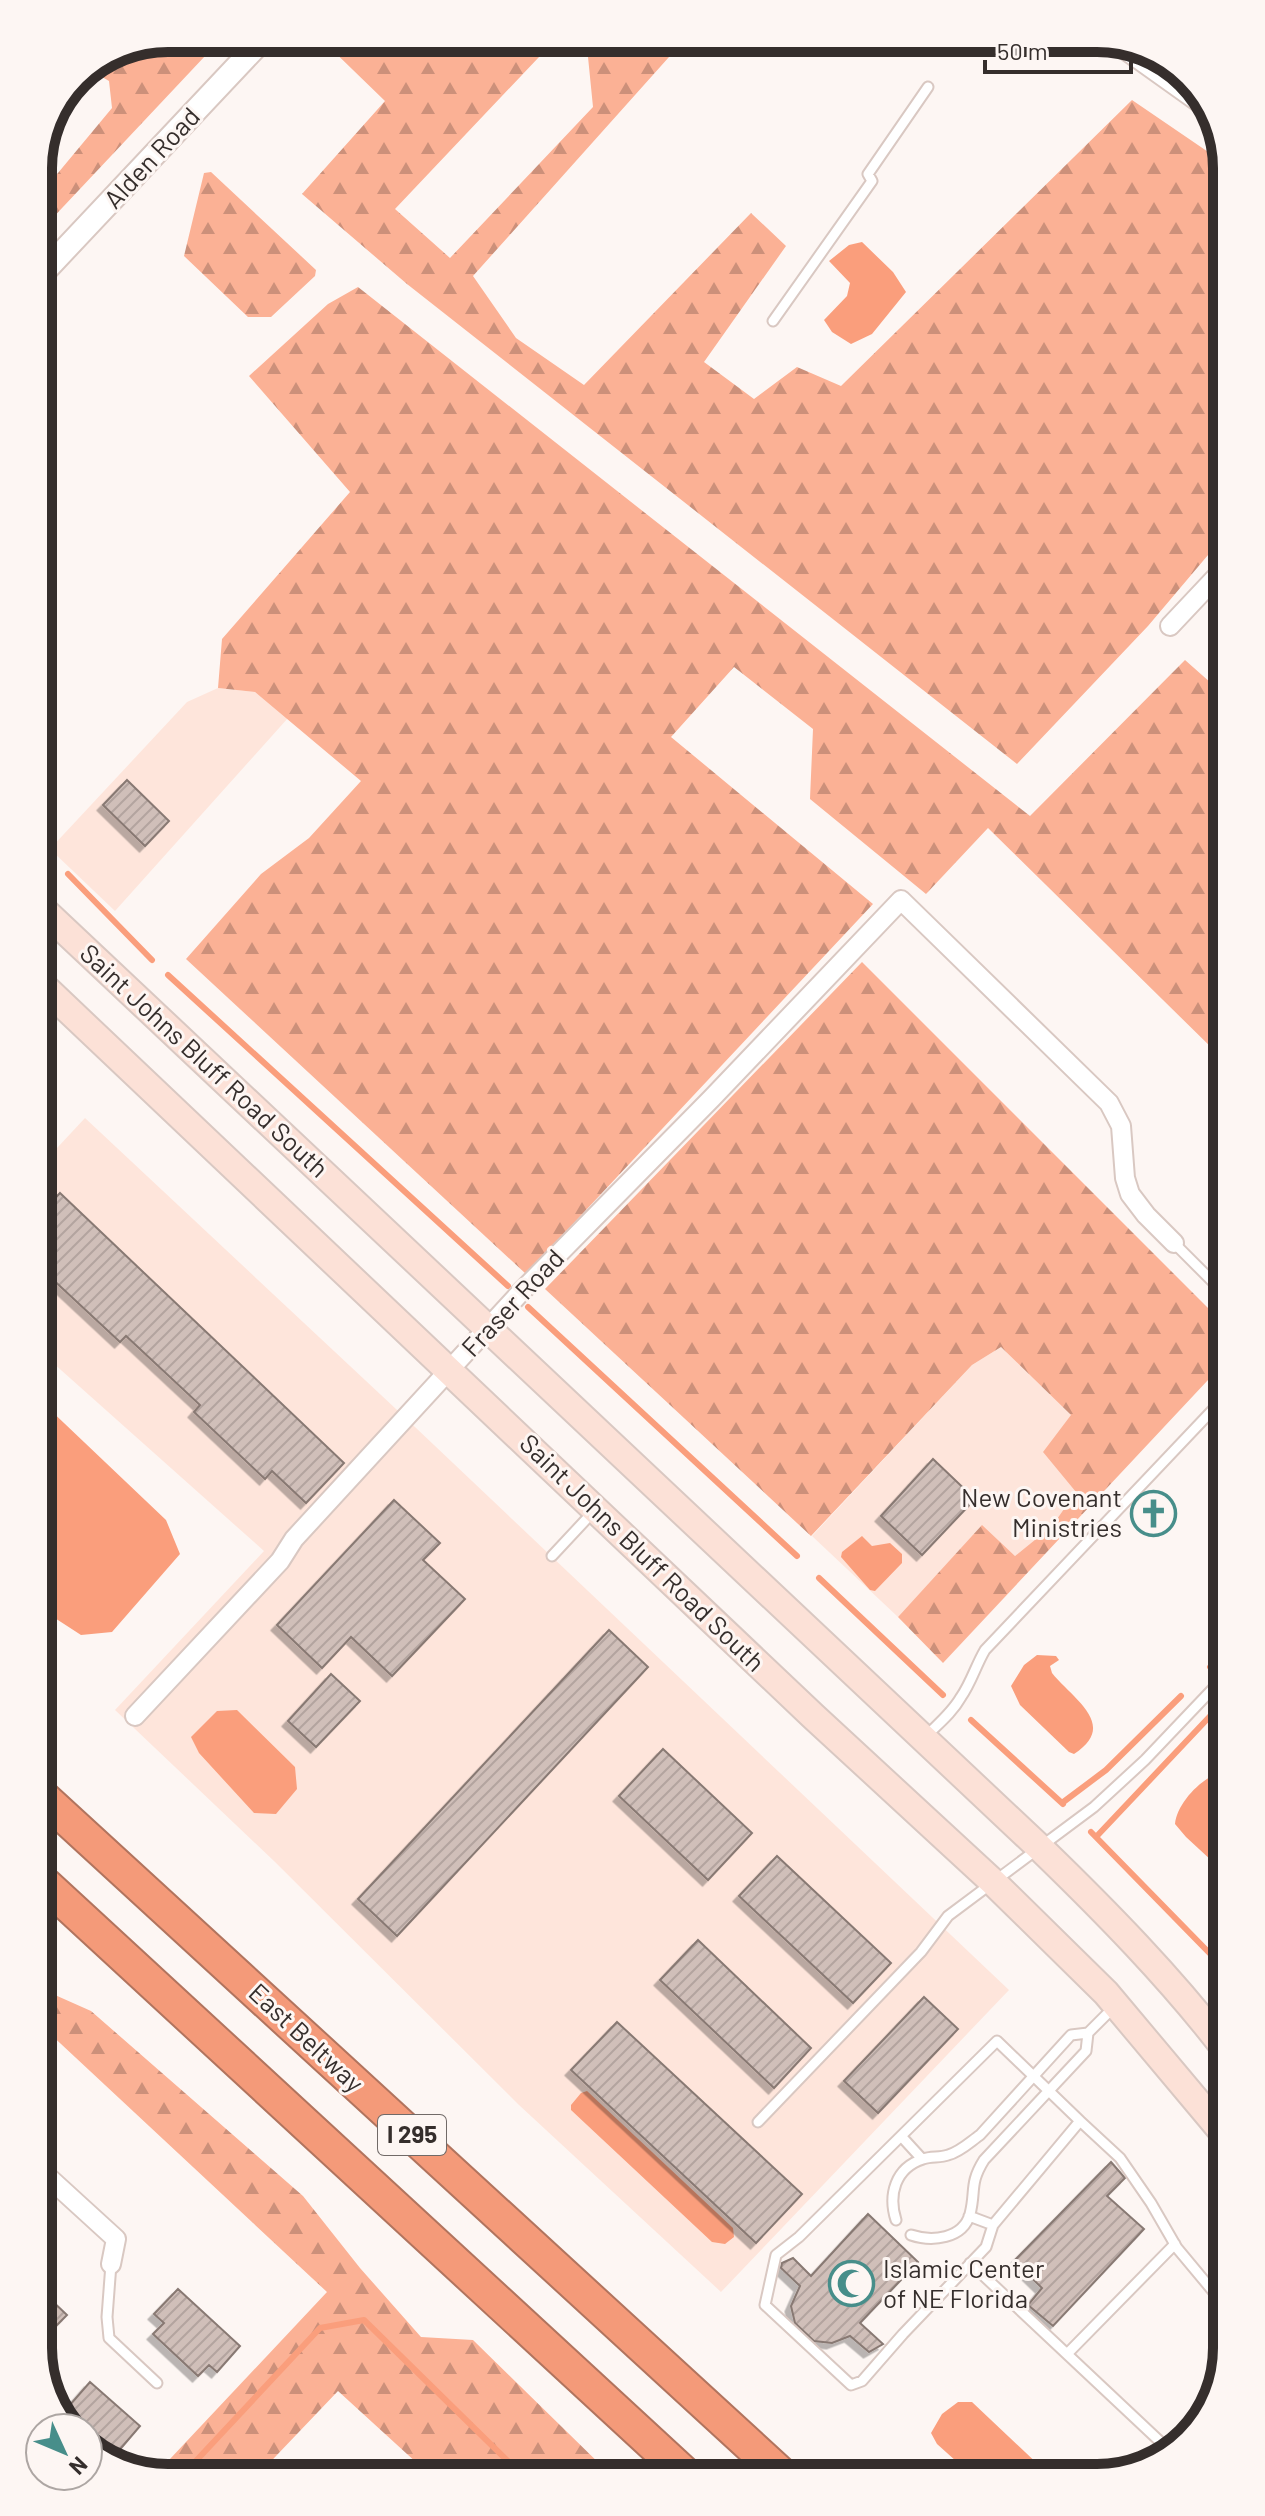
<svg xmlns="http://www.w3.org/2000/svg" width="1265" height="2516" font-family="Barlow,sans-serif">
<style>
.built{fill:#fee5db}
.forest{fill:url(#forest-firs)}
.water{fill:#fa9e7c}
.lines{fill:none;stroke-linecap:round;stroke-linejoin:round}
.stream{stroke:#fa9e7c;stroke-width:6}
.building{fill:url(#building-hatch);stroke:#887973;stroke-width:2;filter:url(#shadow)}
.service-casing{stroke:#d9c8c2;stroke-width:13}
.minor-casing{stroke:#d9c8c2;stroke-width:22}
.tertiary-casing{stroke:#d9c8c2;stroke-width:26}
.secondary-casing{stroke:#d9c8c2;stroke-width:30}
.motorway-casing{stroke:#b1745e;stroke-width:36}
.service{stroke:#fff;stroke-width:9}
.minor{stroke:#fff;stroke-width:18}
.tertiary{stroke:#fff;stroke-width:22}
.secondary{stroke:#fce1d7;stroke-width:26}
.motorway{stroke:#f49a79;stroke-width:32}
.labels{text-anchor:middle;stroke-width:6;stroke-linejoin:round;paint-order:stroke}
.shield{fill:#fdf6f3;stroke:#716a68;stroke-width:2}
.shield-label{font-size:24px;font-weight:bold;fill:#352e2c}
.street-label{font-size:26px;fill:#352e2c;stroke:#fdf6f3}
.poi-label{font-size:26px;fill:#352e2c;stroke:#fdf6f3;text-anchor:end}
.rim{fill:none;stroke:#352e2c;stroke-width:10}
</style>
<defs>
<pattern id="forest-firs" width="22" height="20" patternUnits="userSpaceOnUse" patternTransform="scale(2)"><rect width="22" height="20" fill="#fbb195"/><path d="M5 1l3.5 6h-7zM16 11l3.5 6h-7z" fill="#cc907a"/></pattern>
<pattern id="building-hatch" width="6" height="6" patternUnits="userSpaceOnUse" patternTransform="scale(2)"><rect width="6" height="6" fill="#d0bfb9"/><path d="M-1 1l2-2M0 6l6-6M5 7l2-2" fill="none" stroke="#b3a49f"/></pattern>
<filter id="shadow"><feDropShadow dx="-5.5" dy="5.5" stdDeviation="0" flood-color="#0004"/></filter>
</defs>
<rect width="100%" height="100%" fill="#fdf6f3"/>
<path class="built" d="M218,688L255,692L288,718L115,911L50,849L187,702Z
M85,1118L396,1409L1009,1990L721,2292L519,2105L274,1861L115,1710L264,1551L43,1354V1163Z
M1001,1347L1071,1415L1076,1492L1052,1526L1015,1556L982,1526L898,1617L812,1536L972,1365Z"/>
<path class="forest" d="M168,38H222L47,224H39L38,197L112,108L109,81L90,70Z
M320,38H557L395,209L450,258L593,107L588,57L607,38H686L473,276L516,338L584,385L751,213L786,246L704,362L754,399L797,367L841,386L1132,100L1217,158L1219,542L1148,626L1017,764L407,284L302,194L385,101Z
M211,172L316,270L315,276L271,317H248L184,256L204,173Z
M358,287L1030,816L1185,660L1220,691L1221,1057L988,828L926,894L810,799L813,729L734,667L671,737L873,904L526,1274L186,959L261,874L309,838L361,781L255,692L218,688L222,639L350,492L249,376L328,304Z
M862,962L1223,1323V1364L943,1663L898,1617L982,1525L1015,1556L1052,1526L1076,1492L1043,1452L1071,1415L1001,1347L972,1365L811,1536L545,1289Z
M46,1991L91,2011L303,2196L360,2268L421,2337L473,2340L609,2473L430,2475L338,2391L256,2477L160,2478L154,2476L327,2292L46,2030Z"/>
<path class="water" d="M862,242L893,272L906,292L872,334L851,344L832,332L824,320L847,296L850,283L829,261L849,245Z
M44,1404L166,1520L180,1554L112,1632L81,1635L44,1611Z
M862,1536L872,1546L890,1543L902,1554V1563L875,1591L870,1590L841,1557L842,1552Z
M1037,1655L1056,1656L1059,1660L1050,1666L1052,1673C1073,1699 1119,1725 1074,1754L1069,1752L1020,1705L1011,1686L1024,1665Z
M237,1710L295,1767L297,1789L276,1814L254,1813L199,1753L191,1737L217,1711Z
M1222,1772L1224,1774L1225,1873L1186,1837L1175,1824C1177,1803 1202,1777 1222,1772Z
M587,2091L733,2228L734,2237L725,2244L712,2242L571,2110V2105L581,2093Z
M958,2402H972L1043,2469L966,2470L937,2444L931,2433L942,2414Z"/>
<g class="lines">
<path class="stream" d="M41,848L52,860
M68,874L152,960
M168,975L508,1286
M528,1307L797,1556
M819,1578L943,1695
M1210,1667L1224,1653
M971,1720L1063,1804
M1062,1803L1106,1770L1181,1696
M1091,1832L1225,1969
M1096,1837L1213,1713
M180,2478L320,2328L364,2320L521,2474"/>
</g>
<path class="building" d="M127,780L169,821L145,846L103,805Z
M60,1193L344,1463L306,1503L272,1471L265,1479L194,1412L200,1405L126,1336L120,1342L48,1275L54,1269L43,1258V1211Z
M933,1459L975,1499L922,1555L881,1516Z
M394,1500L440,1543L423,1560L465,1599L392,1676L351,1637L322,1668L277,1625Z
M609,1630L648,1667L397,1936L358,1899Z
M331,1674L360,1701L316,1747L288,1721Z
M663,1749L752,1833L708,1880L619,1796Z
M777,1856L891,1963L853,2003L739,1896Z
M698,1940L811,2048L774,2088L660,1980Z
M924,1997L958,2029L878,2113L844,2081Z
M617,2022L802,2194L756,2243L571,2070Z
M1111,2162L1125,2178L1107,2196L1144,2229L1053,2326L1028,2305L1042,2288L1014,2261Z
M868,2214L918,2262L860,2323L883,2344L869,2352L850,2336L832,2343L814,2341L795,2323L791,2306L800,2286L781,2268L782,2263L793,2258L811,2276Z
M178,2289L240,2346L217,2372L209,2365L198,2376L153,2334L164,2323L154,2314Z
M47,2296L67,2315L47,2335Z
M90,2382L140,2426L110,2461L88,2441V2428H73L62,2414Z"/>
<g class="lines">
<defs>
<path id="service" d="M773,321L872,181L868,174L928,87
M1174,1243L1222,1291
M552,1556L593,1512
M925,1737C938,1724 952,1713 961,1697C971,1683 976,1665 985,1650L1223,1399
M997,2041L1080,2121L993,2225L986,2247L903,2334L862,2381L851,2385L765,2305L776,2255L799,2237Z
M1080,2121L1120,2158L1151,2203L1177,2248L1227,2308
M758,2122L921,1952L948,1916L1094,1807L1145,1760L1224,1677
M901,2136L922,2159
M47,2198L57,2185
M969,2216L993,2225
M896,2220C888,2195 895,2168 923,2159C931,2156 940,2158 948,2155C960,2152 970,2142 980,2135L1071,2035L1088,2033
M911,2235C932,2242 963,2239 970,2214C976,2191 969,2184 984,2160L1086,2051L1088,2033L1113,2008
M970,2263L1169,2450
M111,2264L107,2317L109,2338L157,2383
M1067,2354L1175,2244"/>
<path id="minor" d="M1170,626L1219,574
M135,1716L280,1561L294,1539L521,1292L712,1098L901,900L1109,1103L1121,1126L1125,1178L1130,1194L1146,1215L1174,1243
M47,2176L116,2239L111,2264"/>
<path id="tertiary" d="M1119,43L1206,105
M39,277L264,38"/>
<path id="secondary" d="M41,908L1040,1848C1105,1911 1171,1978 1226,2050
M42,985L813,1716L993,1882L1106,1993L1226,2136"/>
<path id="motorway" d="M45,1799L779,2472
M46,1885L684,2473"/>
</defs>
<use href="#service" class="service-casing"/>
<use href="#minor" class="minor-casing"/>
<use href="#tertiary" class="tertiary-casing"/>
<use href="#secondary" class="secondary-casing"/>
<use href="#motorway" class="motorway-casing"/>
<use href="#service" class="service"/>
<use href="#minor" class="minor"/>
<use href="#tertiary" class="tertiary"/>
<use href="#secondary" class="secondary"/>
<use href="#motorway" class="motorway"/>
</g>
<defs>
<symbol id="church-ring" viewBox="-11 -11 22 22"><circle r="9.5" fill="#fdf6f3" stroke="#478e8a" stroke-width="1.5"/><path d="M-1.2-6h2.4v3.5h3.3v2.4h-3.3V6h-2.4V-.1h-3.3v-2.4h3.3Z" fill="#478e8a"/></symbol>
<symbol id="mosque-ring" viewBox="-11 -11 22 22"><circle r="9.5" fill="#fdf6f3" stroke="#478e8a" stroke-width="1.5"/><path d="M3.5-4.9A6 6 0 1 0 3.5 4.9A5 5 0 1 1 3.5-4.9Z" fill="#478e8a"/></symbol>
</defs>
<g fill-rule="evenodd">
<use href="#church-ring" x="1128" y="1488" width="51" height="51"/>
<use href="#mosque-ring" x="826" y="2258" width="51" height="51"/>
</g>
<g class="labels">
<rect class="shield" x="378" y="2115" width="68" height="40" rx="6"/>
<g class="shield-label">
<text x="412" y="2143">I 295</text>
</g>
<g class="street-label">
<text transform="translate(152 158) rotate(-47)" y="9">Alden Road</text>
<text transform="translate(204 1061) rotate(43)" y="9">Saint Johns Bluff Road South</text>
<text transform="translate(513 1303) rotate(-47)" y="9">Fraser Road</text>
<text transform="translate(642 1553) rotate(44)" y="9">Saint Johns Bluff Road South</text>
<text transform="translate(306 2038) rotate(43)" y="9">East Beltway</text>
</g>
<g class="poi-label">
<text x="1122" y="1507">New Covenant<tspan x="1122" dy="30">Ministries</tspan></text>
<text x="883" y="2278" text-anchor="start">Islamic Center<tspan x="883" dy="30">of NE Florida</tspan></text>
</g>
</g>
<path d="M0 0H1265V2516H0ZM168 52H1097A116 116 0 0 1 1213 168V2348A116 116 0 0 1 1097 2464H168A116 116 0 0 1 52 2348V168A116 116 0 0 1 168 52Z" fill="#fdf6f3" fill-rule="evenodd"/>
<path class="rim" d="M168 52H1097A116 116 0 0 1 1213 168V2348A116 116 0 0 1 1097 2464H168A116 116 0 0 1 52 2348V168A116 116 0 0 1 168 52Z"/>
<g transform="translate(64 2452) rotate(134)"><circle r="38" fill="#fdf6f3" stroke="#ada6a3" stroke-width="2"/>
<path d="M0-6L14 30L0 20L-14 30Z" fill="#478e8a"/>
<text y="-12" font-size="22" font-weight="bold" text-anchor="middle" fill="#352e2c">N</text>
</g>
<path d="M985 60v12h146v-12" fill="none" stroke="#352e2c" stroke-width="4"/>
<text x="997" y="60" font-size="24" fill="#352e2c" stroke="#fdf6f3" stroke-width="6" paint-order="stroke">50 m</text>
</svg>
